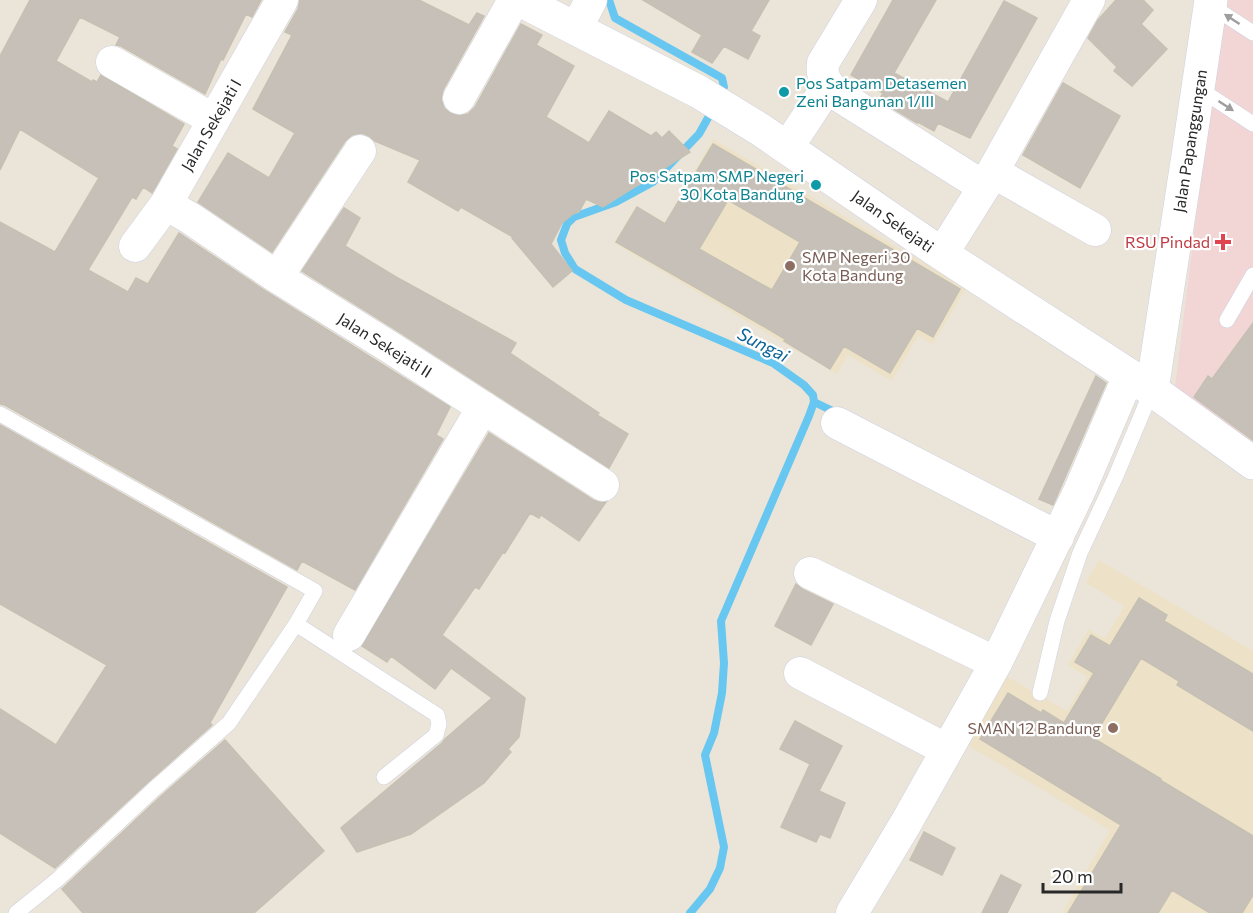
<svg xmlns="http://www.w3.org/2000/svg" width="1253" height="913" font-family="Commissioner,sans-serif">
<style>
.education{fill:#ede2c7}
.medical{fill:#f2d5d5}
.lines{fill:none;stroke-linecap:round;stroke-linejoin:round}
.stream{stroke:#68c7f0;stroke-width:8}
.building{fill:#c6c0b8;stroke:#c6c0b3;stroke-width:1.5;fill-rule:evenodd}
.lane-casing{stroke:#ced1e1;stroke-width:16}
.street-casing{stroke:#ced1e1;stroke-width:33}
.secondary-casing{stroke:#ced1e1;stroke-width:34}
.lane{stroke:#fff;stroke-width:15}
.street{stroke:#fff;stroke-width:32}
.secondary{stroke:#fff;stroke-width:33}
.oneway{fill:#9e9e9e}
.culture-dot{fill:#0f9aa8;stroke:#fff;stroke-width:2}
.health-dot{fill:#e0444e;stroke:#fff;stroke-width:2}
.education-dot{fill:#8d6e63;stroke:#fff;stroke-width:2}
.labels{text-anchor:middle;stroke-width:4.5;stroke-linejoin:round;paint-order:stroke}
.culture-label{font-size:16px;fill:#0d838f;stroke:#fff;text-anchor:start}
.street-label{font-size:16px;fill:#282828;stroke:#fff}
.health-label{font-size:16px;fill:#be3a42;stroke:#fff;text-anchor:end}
.education-label{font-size:16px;fill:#785e54;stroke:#fff;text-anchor:start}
.water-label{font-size:18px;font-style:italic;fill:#0a6399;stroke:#fff}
</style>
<rect width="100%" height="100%" fill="#ebe4d8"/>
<path class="education" d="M713,139L966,288L933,344L918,336L892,381L848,355L837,374L614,243L636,206L665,222Z
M1099,560L1253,651V913H1062L1110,830L964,743L1004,675L1067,711L1087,677L1068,665L1089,629L1105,639L1124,606L1086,583Z"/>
<path class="medical" d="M1226,0H1253V459L1173,404L1213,80Z"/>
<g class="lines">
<path class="stream" d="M609,0L615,18L722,78L724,87L720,96
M814,402L837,413
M690,913L710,889L720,868L724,847L705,755L714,733L722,693L724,663L721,621L809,416L814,402L813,395L804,385L773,363L626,300L575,269L565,253L561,240L567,224L574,217L616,202L653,182L699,134L713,109"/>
</g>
<path class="building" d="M30,0H261L252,17L246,14L223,60L221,59L205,94L121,46L116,45L120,37L80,17L56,61L92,82L93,80L97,82L101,75L184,124L172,146L177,149L152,193L143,187L136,199L132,197L88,270L128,292L136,278L148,284L179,233L267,292L450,407L436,435L443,439L355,590L302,561L297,570L5,405L0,404V222L55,252L99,178L20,129L0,170V56Z
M300,0H419L469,25L477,13L484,16L443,90L441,99L444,108L450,113L459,116L468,114L475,107L521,24L542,35L536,45L574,66L546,117L589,143L609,111L651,136L656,132L662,138L669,131L690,152L603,207L586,199L579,212L573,214L562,223L551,244L572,271L553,287L512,238L513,237L461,207L458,211L408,182L420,160L375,141L369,136L362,133L352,135L345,141L272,252L198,202L228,153L269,178L295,133L253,109L292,35L285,32L298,9Z
M643,0H769L751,31L760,36L748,59L724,46L712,63L692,52L702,35Z
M893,0H936L894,73L948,102L1004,1L1037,18L970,138L938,123L934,131L918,122L917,123L879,100L883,93L851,75Z
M1116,0H1143L1153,10L1141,24L1167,49L1132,86L1114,71L1117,67L1088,38L1098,20Z
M1063,83L1120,116L1080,188L1023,155Z
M713,144L960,289L933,337L917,328L890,373L844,346L830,369L784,341L785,339L751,319L616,242L637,207L665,224ZM728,200L800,242L772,290L699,249Z
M344,208L360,218L345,246L396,277L516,343L510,353L599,413L597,415L628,434L609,468L398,331L302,271Z
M1253,323V440L1194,397L1208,376L1212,379Z
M1096,376L1106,383L1053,505L1039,499Z
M0,425L287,587L210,723L212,725L147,783L55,868L0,833V709L56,745L107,665L0,604Z
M489,433L593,500L602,503L606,502L579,541L541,515L539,518L530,513L505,553L503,552L479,589L475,587L442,635L525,698L519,737L508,749L511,752L484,783L411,834L357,852L341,828L442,743L445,739L492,698L451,668L435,689L391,656L387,662L362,646Z
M796,584L802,589L833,604L811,645L775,626Z
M1139,598L1167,615L1164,621L1253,674V731L1177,685L1179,681L1141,658L1093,738L1161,779L1160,780L1253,836V895L1242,913H1210L1172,890L1158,913H1068L1121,825L980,739L1008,693L1041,713L1043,710L1064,723L1094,673L1075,662L1091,635L1110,646Z
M795,721L842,746L819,791L845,803L830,838L820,834L816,842L781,827L810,764L780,749Z
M225,740L324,851L254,913H83L62,889L160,797Z
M924,832L955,848L942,875L910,860Z
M1001,875L1021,885L1007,913H982Z"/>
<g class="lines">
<defs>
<path id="lane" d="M1210,5L1253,33
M1198,88L1253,124
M1227,320L1253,275
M0,414L315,591L296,624L229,723L153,790L58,879L16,913
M296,624L437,715L439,724L436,735L384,777
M1040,693L1057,621L1080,553L1115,478L1152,390"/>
<path id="street" d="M861,0L823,63C821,78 827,85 838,95L984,187L1089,0
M576,29L591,0
M112,62L214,120
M459,98L514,0
M787,148L828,86
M993,172L1095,230
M166,204L190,218L277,277L388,346L603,485
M135,246L166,204L282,0
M942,254L984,187
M277,277L360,151
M837,423L1058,537
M810,573L996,663
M349,635L483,407
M800,673L947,750
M852,913L906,823L996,663L1079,492L1129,375"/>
<path id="secondary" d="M520,0L699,92L761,130L942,254L1152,390L1253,463
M1152,390L1189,149L1211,0"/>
</defs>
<use href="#lane" class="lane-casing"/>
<use href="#street" class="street-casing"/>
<use href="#secondary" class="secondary-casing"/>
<use href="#lane" class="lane"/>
<use href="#street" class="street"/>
<use href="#secondary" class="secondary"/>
</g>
<defs><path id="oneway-solid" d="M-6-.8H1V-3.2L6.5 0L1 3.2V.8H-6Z" transform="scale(1.5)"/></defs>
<g class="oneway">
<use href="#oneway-solid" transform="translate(1232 19) rotate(-147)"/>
<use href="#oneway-solid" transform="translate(1226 106) rotate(33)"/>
</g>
<g class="culture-dot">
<circle cx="784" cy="92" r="6"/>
<circle cx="816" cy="185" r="6"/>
</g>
<path class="health-dot" d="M1220 233h6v6h6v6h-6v6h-6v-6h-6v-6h6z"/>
<g class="education-dot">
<circle cx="790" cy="266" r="6"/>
<circle cx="1113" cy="728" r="6"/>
</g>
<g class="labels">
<g class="culture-label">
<text x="796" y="89">Pos Satpam Detasemen<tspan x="796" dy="18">Zeni Bangunan 1/III</tspan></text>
<text x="804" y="182" text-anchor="end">Pos Satpam SMP Negeri<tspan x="804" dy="18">30 Kota Bandung</tspan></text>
</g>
<g class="street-label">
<text transform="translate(211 125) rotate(-60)" y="6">Jalan Sekejati I</text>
<text transform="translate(1190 141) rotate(-81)" y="6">Jalan Papanggungan</text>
<text transform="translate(893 221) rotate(35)" y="6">Jalan Sekejati</text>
<text transform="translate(385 345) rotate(32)" y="6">Jalan Sekejati II</text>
</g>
<g class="health-label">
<text x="1210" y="248">RSU Pindad</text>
</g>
<g class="education-label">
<text x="802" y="263">SMP Negeri 30<tspan x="802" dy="18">Kota Bandung</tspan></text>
<text x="1101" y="734" text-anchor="end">SMAN 12 Bandung</text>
</g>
<g class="water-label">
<text transform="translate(763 345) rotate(27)" y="6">Sungai</text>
</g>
</g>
<path d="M1043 883v9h78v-9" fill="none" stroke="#282828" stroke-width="3"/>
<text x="1052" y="883" font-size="18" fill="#282828" stroke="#ffffff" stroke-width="4.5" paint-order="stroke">20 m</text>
</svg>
